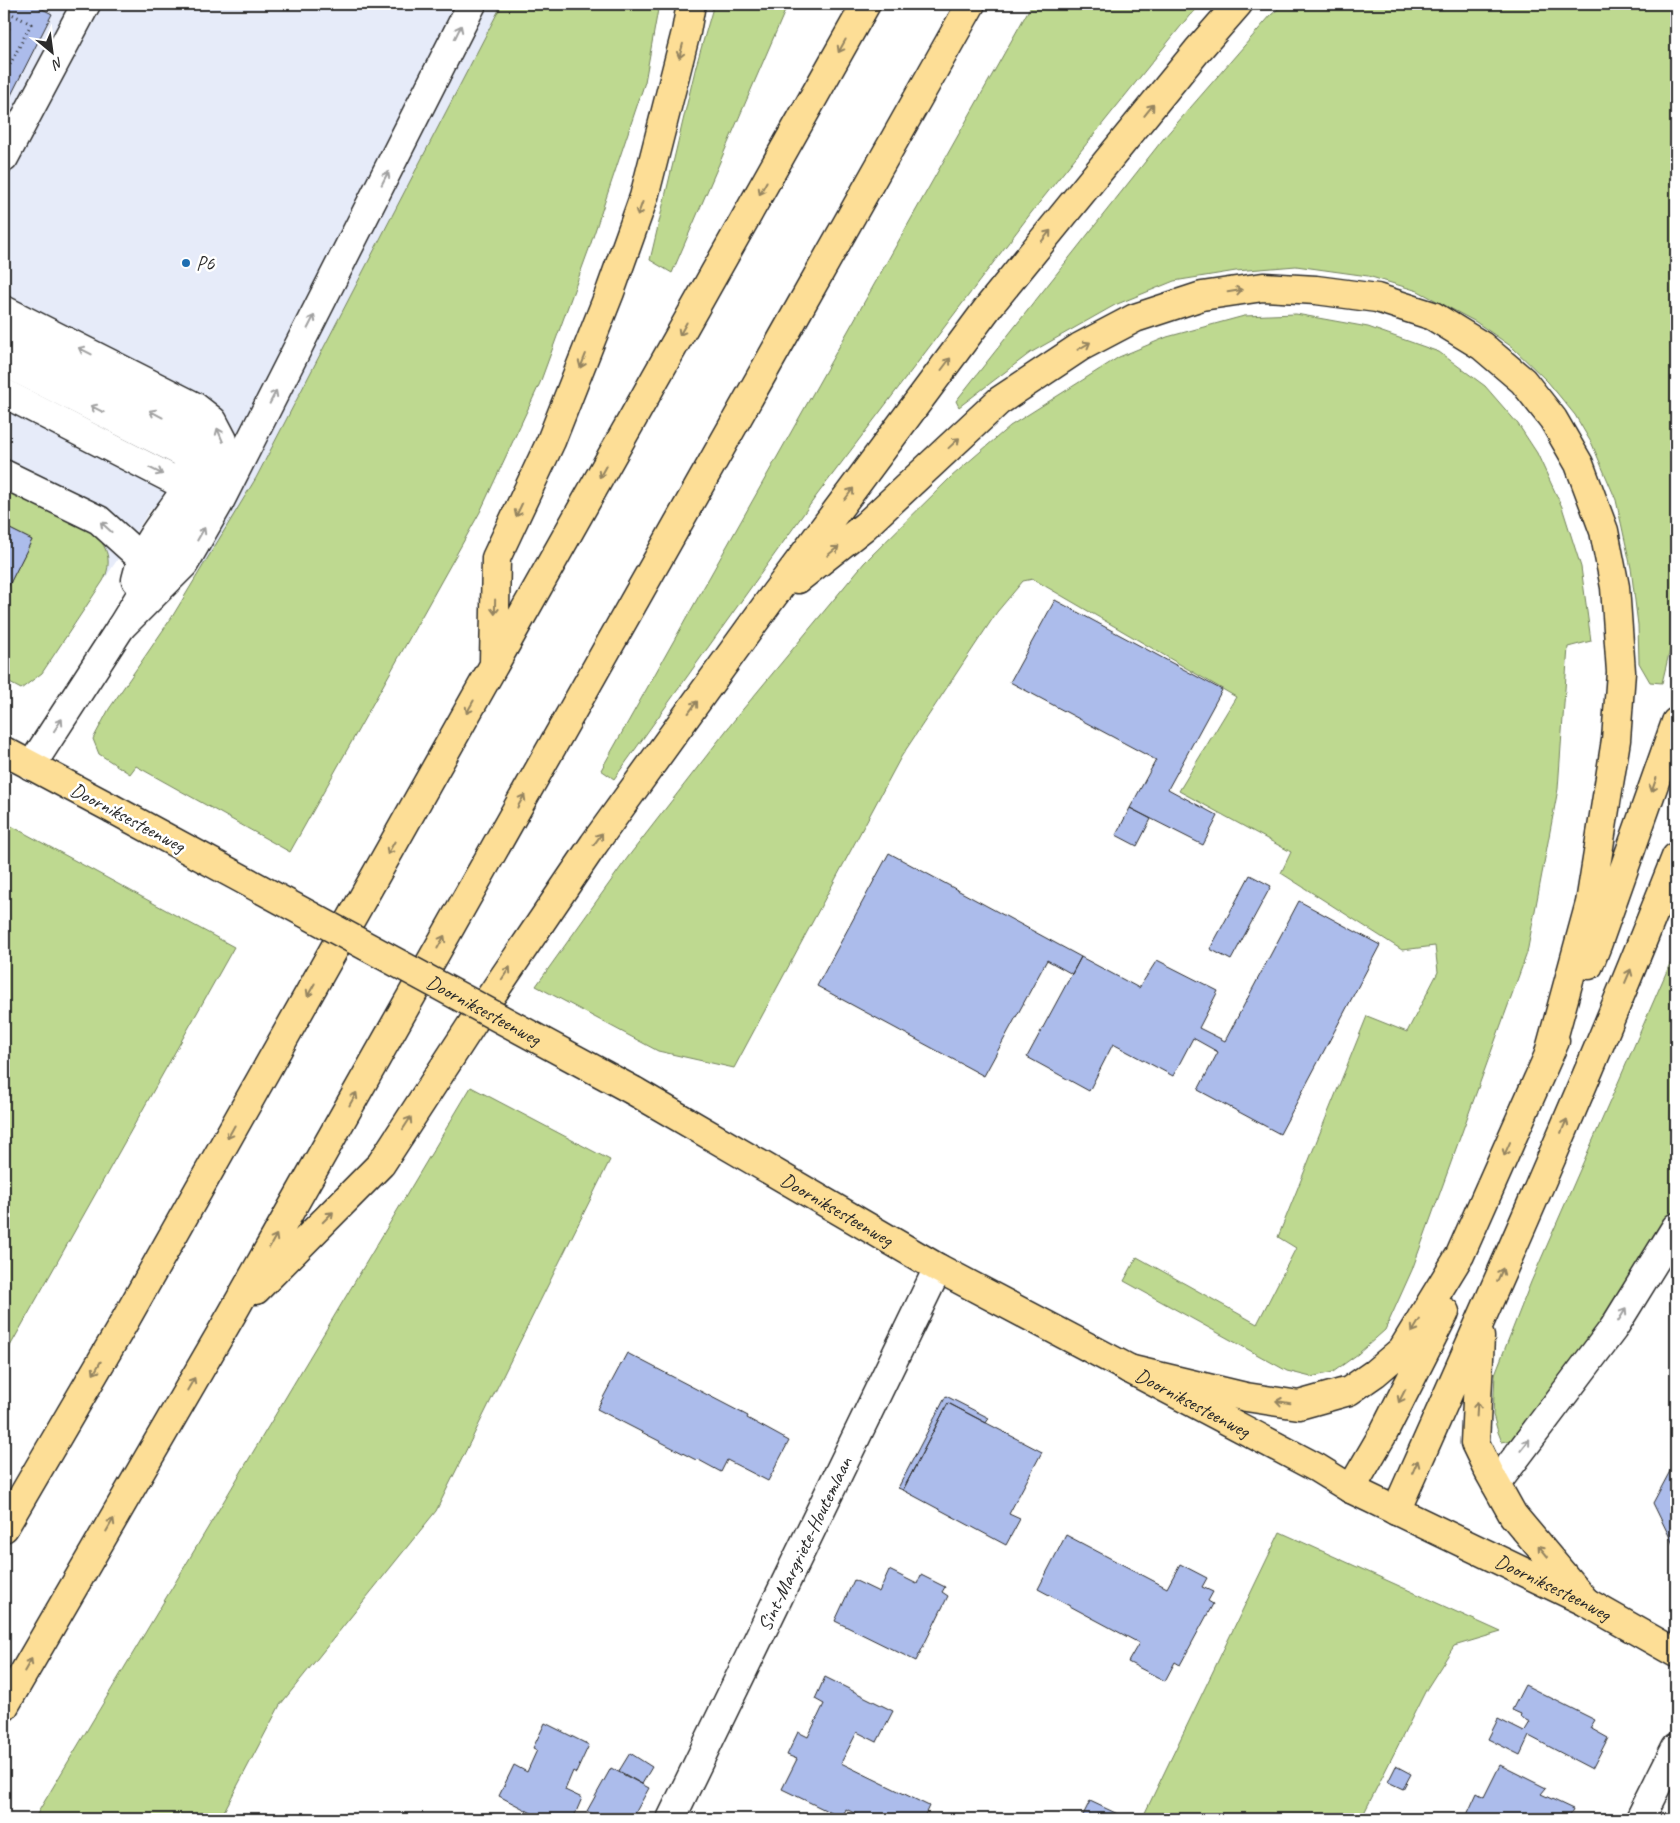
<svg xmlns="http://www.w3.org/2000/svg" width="1680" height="1823" font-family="Caveat,sans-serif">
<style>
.built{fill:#e6ebf9}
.green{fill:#bed990;stroke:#74825e}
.building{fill:#acbceb;stroke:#2b2b2b}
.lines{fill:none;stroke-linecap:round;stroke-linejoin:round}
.minor-casing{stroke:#2b2b2b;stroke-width:31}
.major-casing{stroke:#2b2b2b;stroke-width:31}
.highway-casing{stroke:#2b2b2b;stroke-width:31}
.path{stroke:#2b2b2b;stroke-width:3;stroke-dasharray:1 4;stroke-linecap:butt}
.minor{stroke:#fff;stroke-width:28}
.major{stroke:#fdde96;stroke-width:28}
.highway{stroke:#fdde96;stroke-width:28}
.major-bridge-casing{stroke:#2b2b2b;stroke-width:31;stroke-linecap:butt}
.major-bridge{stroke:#fdde96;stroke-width:28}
.oneway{stroke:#a0a0a0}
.oneway2{stroke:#948460}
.poi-dot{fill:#1f6fb2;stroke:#fff;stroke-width:2}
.labels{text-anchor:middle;stroke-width:5;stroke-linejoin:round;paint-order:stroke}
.poi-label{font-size:20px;fill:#2b2b2b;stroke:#fff;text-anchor:start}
.street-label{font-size:20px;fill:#2b2b2b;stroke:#fff}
</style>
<rect width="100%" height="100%" fill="#fff"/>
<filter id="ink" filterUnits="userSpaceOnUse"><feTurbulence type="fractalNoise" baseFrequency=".02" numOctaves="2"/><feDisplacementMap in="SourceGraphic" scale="10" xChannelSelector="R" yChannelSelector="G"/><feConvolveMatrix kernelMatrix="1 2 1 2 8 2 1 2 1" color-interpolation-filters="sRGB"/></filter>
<g filter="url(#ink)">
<path class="built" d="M4,4H502L256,478L201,570L151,509L42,673L21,689L4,680Z"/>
<path class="green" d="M502,4H659L645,82L589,249L540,383L480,512L290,852L136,766L130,774L99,754L93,739L109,709L172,617L256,478Z
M714,4H788L672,273L650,260L696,66Z
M1032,4H1202L1189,16L1031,213L817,495L614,779L601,770Z
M1284,4H1676V624L1662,683L1650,682L1639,663L1638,625L1631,568L1616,500L1592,444L1575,415L1548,382L1512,347L1476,322L1418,291L1368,276L1296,266L1236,271L1174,281L1115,305L1030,353L959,407L956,401L1164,138L1271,15Z
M1296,314L1368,327L1439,352L1485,386L1518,424L1537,453L1562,507L1581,567L1591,641L1568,647L1558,789L1527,953L1412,1270L1385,1330L1358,1354L1333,1372L1311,1377L1287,1371L1124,1281L1137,1257L1257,1324L1296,1248L1278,1237L1367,1016L1407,1032L1438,972L1435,946L1402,950L1281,873L1291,852L1179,791L1236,697L1033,579L1023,581L997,612L901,757L734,1068L658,1051L536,986L628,857L739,714L864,563L951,477L1010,426L1119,357L1167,337L1244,316Z
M4,488L92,532C108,545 113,563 103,581L42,673L21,689L4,680V595L32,540L4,526Z
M4,822L234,947L4,1357Z
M1676,950V1211L1632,1284L1513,1440L1502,1442L1498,1432L1493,1415L1495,1374L1531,1282Z
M471,1087L610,1160L436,1511L280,1705L220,1819H34Z
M1280,1532L1501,1632L1454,1646L1426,1690L1361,1819H1142Z"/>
<path class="building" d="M4,4H33L52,14L4,109V40L10,28L4,25Z
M4,526L32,540L4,595Z
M1055,600L1222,690L1168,789L1218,816L1203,845L1130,808L1156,760L1010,682Z
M1130,808L1151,819L1137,846L1116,835Z
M889,853L1081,957L1072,974L1047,960L984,1076L817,986Z
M1250,875L1271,886L1231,960L1210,949Z
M1299,901L1380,945L1280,1134L1198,1090L1218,1052L1193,1038L1173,1076L1113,1044L1089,1091L1027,1057L1081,957L1139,988L1157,960L1218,991L1199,1028L1225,1041Z
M627,1353L748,1416L747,1418L789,1441L768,1481L727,1460L721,1472L697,1459L696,1460L597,1409Z
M946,1396L989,1418L986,1423L948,1403L903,1490L898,1488Z
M948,1403L1042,1452L1009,1514L1020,1519L1006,1545L903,1490Z
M1676,1460V1550L1653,1503Z
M1066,1535L1167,1588L1180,1564L1207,1578L1202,1587L1213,1592L1208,1601L1213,1604L1180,1665L1175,1662L1165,1681L1128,1662L1139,1643L1038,1589Z
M889,1570L917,1584L921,1575L945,1587L942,1592L948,1596L916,1661L835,1621L854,1580L879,1592Z
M825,1677L893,1711L877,1742L857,1732L841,1763L929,1806L923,1819H866L846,1809L842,1818L782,1789L797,1759L787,1755L798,1732L808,1737L824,1704L815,1699Z
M1525,1685L1595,1720L1590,1728L1608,1738L1592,1769L1529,1736L1520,1755L1488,1739L1498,1719L1524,1732L1530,1722L1520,1717L1521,1714L1512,1710Z
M545,1723L589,1745L576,1773L573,1771L565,1790L582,1798L573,1819H543L499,1796L514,1765L527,1772L537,1750L533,1748Z
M630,1753L652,1767L642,1784L619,1771Z
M1500,1765L1546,1788L1541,1794L1573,1809L1568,1819H1465L1477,1793L1484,1797Z
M1396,1766L1411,1774L1403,1789L1388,1782Z
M611,1768L649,1788L632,1819H603L587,1811Z
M1090,1801L1122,1816L1121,1819H1081Z"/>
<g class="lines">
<defs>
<g id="minor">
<path d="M4,158L86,4"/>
<path d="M4,310L194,406L213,421L223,440L224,459L121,627L31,766"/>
<path d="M4,333L197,435C211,473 164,513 148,544C142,555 139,568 136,580"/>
<path d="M4,362L183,453L195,471"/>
<path d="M4,393L203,495"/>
<path d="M4,474L99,520L142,559"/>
<path d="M121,627L184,564L219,503L472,4"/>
<path d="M1496,1484L1613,1329L1676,1227"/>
<path id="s1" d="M671,1819L938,1268"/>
<path d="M1640,1819L1676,1747"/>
</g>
<g id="major">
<path d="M4,751L111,808"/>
<path id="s2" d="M634,1091L938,1268L1317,1468L1351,1489L1586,1602L1676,1653"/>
</g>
<path id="highway" d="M798,579L865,526L999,401L1080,347L1135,318L1202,296L1263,287L1316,290L1377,298L1433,316L1482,346L1523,381L1553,419L1579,464L1604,531L1615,587L1621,672L1616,740L1590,903L1548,1057
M494,662L496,558L551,441L610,292L644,197L686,32L691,4
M1589,965L1597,945L1676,722
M256,1290L381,1164L476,1018L594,844L768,603L990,305L1197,51L1238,4
M1480,1337L1475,1443L1489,1472L1513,1515L1586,1602
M1129,1369L1246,1397L1299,1405L1349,1391L1375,1373L1402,1350L1460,1255L1555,1041
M1351,1489L1383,1434L1445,1312
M1396,1511C1492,1295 1589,1078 1676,857
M4,1528L122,1326L866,4
M4,1707L232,1314L971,4"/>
</defs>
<use href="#minor" class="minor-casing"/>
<use href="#major" class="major-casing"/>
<use href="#highway" class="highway-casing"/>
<path class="path" d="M4,10L31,24L4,76"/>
<use href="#minor" class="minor"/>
<use href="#major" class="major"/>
<use href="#highway" class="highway"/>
<defs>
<g id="major-bridge">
<path id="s3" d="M111,808L634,1091"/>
</g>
</defs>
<use href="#major-bridge" class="major-bridge-casing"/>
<use href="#major-bridge" class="major-bridge"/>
</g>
<defs><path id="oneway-shaft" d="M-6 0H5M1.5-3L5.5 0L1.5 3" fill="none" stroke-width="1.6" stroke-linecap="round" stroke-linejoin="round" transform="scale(1.25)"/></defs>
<g class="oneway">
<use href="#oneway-shaft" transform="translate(458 32) rotate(-64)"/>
<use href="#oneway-shaft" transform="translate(385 178) rotate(-63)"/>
<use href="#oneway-shaft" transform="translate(311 322) rotate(-63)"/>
<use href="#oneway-shaft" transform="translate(85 351) rotate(-153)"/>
<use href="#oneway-shaft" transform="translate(273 397) rotate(-63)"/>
<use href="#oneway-shaft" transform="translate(97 409) rotate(-153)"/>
<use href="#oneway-shaft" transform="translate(156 414) rotate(-152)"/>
<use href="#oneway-shaft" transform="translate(220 435) rotate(-113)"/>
<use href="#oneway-shaft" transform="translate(156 471) rotate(27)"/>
<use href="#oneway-shaft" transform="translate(106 527) rotate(-138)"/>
<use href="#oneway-shaft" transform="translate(201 534) rotate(-60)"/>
<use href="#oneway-shaft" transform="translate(58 725) rotate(-57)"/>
<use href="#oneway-shaft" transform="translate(1622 1315) rotate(-58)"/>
<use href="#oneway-shaft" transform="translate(1525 1445) rotate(-52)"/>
</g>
<g class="oneway2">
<use href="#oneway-shaft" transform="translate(842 46) rotate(119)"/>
<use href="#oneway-shaft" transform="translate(681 51) rotate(105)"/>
<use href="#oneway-shaft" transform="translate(1149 110) rotate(-51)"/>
<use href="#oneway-shaft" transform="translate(763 188) rotate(119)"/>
<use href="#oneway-shaft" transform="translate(640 209) rotate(110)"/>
<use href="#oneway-shaft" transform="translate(1046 236) rotate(-51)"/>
<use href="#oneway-shaft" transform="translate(1235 291) rotate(-9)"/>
<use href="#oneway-shaft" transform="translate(683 329) rotate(119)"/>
<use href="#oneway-shaft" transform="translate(1084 346) rotate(-30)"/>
<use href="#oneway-shaft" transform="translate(583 361) rotate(112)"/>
<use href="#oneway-shaft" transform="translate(946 364) rotate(-53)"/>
<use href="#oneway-shaft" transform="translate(954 443) rotate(-43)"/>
<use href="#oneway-shaft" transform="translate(603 471) rotate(119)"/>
<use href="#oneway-shaft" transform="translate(849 494) rotate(-53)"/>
<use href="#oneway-shaft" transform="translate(519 510) rotate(115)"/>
<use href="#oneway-shaft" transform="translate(833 551) rotate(-39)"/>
<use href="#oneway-shaft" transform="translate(495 607) rotate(91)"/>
<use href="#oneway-shaft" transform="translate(470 707) rotate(119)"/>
<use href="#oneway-shaft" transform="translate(693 707) rotate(-54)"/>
<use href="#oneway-shaft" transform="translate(1654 785) rotate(109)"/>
<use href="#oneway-shaft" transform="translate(521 801) rotate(-61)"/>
<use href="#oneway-shaft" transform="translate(598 839) rotate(-54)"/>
<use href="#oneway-shaft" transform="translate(391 848) rotate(119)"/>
<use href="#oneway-shaft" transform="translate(441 942) rotate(-61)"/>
<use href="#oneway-shaft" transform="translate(506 973) rotate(-56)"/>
<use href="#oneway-shaft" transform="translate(1628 976) rotate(-67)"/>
<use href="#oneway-shaft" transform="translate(311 990) rotate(119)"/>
<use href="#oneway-shaft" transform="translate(353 1099) rotate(-61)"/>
<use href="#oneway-shaft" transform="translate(407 1123) rotate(-57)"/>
<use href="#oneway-shaft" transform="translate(1564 1126) rotate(-67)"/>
<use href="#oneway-shaft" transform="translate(231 1132) rotate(119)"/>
<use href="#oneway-shaft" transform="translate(1507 1149) rotate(114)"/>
<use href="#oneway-shaft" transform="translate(328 1217) rotate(-45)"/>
<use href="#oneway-shaft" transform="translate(273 1241) rotate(-61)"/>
<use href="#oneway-shaft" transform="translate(1500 1275) rotate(-67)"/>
<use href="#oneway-shaft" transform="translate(1416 1326) rotate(121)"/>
<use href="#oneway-shaft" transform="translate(97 1368) rotate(120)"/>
<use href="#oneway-shaft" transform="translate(191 1384) rotate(-60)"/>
<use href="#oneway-shaft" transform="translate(1402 1396) rotate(117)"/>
<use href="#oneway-shaft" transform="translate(1283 1402) rotate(-171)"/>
<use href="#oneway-shaft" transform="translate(1477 1409) rotate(-87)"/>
<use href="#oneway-shaft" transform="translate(1415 1467) rotate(-66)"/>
<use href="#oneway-shaft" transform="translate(110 1525) rotate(-60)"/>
<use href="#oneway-shaft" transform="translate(1543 1551) rotate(-130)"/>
<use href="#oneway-shaft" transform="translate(28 1665) rotate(-60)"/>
</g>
</g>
<circle class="poi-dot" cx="186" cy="263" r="5"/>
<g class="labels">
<g class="poi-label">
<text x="196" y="270">P6</text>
</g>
<g class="street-label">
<text transform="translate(128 817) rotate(28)" y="7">Doorniksesteenweg</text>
<text dy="7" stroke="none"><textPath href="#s3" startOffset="424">Doorniksesteenweg</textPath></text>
<text dy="7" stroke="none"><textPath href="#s2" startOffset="235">Doorniksesteenweg</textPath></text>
<text dy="7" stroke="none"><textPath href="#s2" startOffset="640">Doorniksesteenweg</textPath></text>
<text dy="7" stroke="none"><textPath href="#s1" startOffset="306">Sint-Margriete-Houtemlaan</textPath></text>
<text dy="7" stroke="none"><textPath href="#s2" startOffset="1045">Doorniksesteenweg</textPath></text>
</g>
</g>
<rect width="1680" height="1823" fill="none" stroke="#fff" stroke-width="20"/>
<rect x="10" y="10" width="1660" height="1803" fill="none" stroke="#2b2b2b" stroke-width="2" filter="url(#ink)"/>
<g transform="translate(52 52) rotate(151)" stroke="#ffffff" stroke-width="4" paint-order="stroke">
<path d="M0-4L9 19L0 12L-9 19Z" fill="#2b2b2b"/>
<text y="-8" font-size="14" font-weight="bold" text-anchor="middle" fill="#2b2b2b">N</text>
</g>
</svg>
